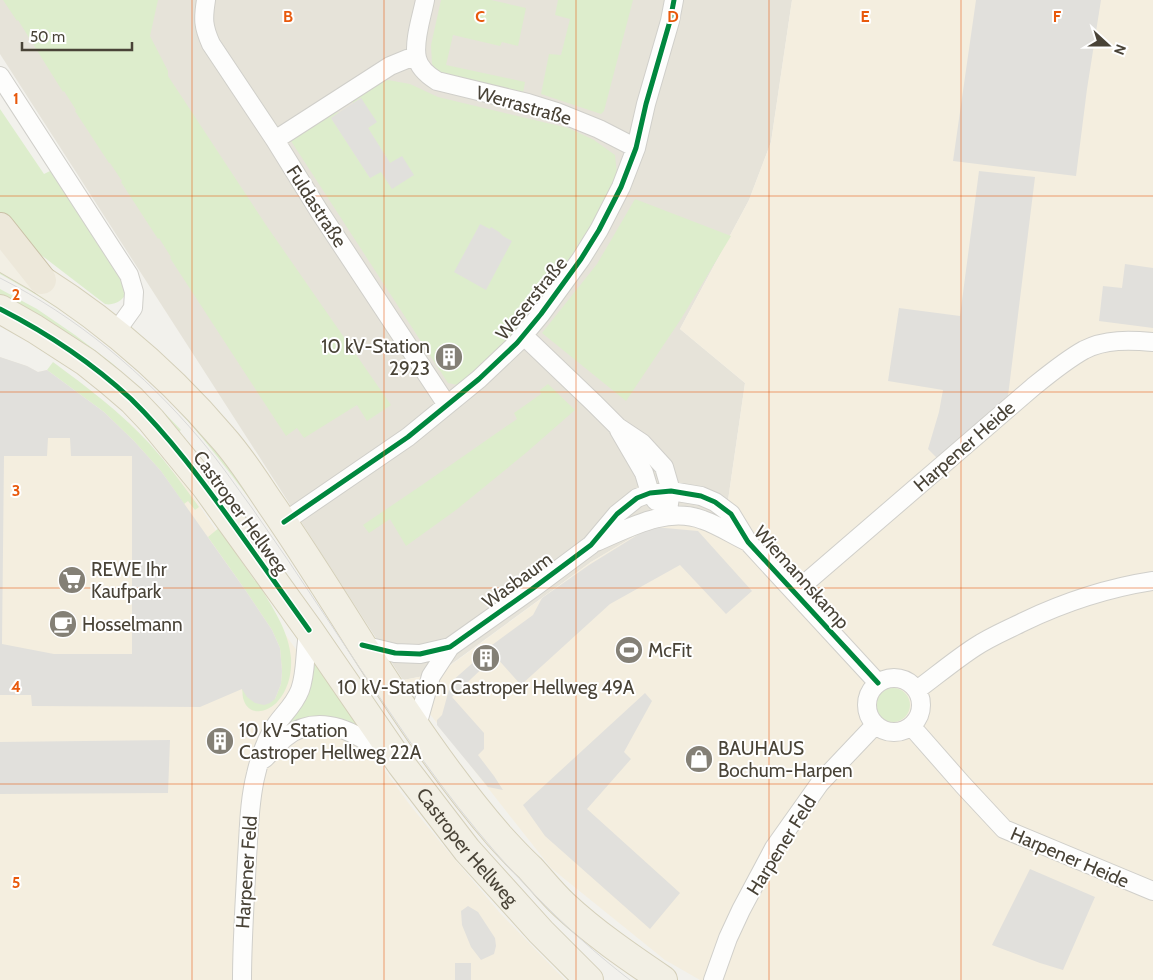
<svg xmlns="http://www.w3.org/2000/svg" width="1153" height="980" font-family="Cabin,sans-serif">
<style>
.residential{fill:#e6e3d9}
.commercial{fill:#f4eedf}
.green{fill:#ddedcc}
.parking{fill:#e1e0dc;fill-rule:evenodd}
.lines{fill:none;stroke-linecap:round;stroke-linejoin:round}
.minor-casing{stroke:#d0cfca;stroke-width:20}
.primary-casing{stroke:#d4cfb9;stroke-width:30}
.motorway-casing{stroke:#cac1a7;stroke-width:30}
.minor{stroke:#fdfdfc;stroke-width:18}
.primary{stroke:#f2efe4;stroke-width:28}
.motorway{stroke:#ede8da;stroke-width:28}
.tram{stroke:#dadad9;stroke-width:1}
.cycleway-casing{stroke:#fff;stroke-width:8}
.cycleway{stroke:#00873e;stroke-width:5}
.grid{fill:none;stroke:#e8590c;stroke-width:1;stroke-opacity:0.55}
.labels{text-anchor:middle;stroke-width:4;stroke-linejoin:round;paint-order:stroke}
.street-label{font-size:19px;fill:#494337;stroke:#fff}
.poi-label{font-size:19px;fill:#494337;stroke:#fff;text-anchor:start}
.grid-label{font-size:16px;text-anchor:middle;font-weight:bold;fill:#e8590c;stroke:#fff;stroke-width:4;stroke-linejoin:round;paint-order:stroke}
</style>
<rect width="100%" height="100%" fill="#f2f1ec"/>
<path class="residential" d="M0,0H792L771,142L749,200L680,329L745,383L723,535L660,521L591,562L439,673L403,680L0,54Z"/>
<path class="commercial" d="M792,0H1153V980H700L665,960L551,868L403,680L440,673L591,562L660,521H681L723,535L745,383L680,329L749,200L771,142Z
M0,357L27,366L38,372L47,370L104,412L130,423L151,446L189,490L287,637L410,805L441,843L500,913L565,980H0Z"/>
<path class="green" d="M3,0H158L150,36L168,71V76L266,225L391,405L367,421L357,405L304,438L297,428L286,436L170,258L171,257L159,238L158,239L121,182L122,181L110,163H109L75,111L76,110L64,91L63,92L18,20L17,21Z
M441,0H491L526,8L518,46L502,42L500,46L453,35L446,65L525,82L523,93L440,75L432,64L431,45Z
M558,0H633L604,111L601,114L541,94L549,54L561,55L570,19L555,15Z
M388,80L410,84L438,97L568,128L594,140L615,155L617,174L589,233L547,291L508,339L458,385L448,383L291,141L325,115L339,112L331,118L370,178L381,171L392,189L390,163L368,128L376,122L361,98L353,103V96L376,81Z
M0,109L44,174L52,170L125,281C126,284 127,287 127,289C126,300 114,306 105,304L19,238L0,218Z
M635,199L731,236L681,319L626,401L542,333L597,264Z
M0,268L88,323L178,402L253,495L249,498C224,465 200,433 172,404C122,350 64,309 0,274Z
M0,289L37,309L75,335L113,364L148,396L181,430L177,433L0,300Z
M53,362C87,387 120,412 149,443C167,463 183,485 199,507L195,510L188,501L184,504L161,471L134,441L104,412L47,370Z
M548,384L575,410L527,452L456,510L406,546L390,519L369,533L363,525L422,485L517,419L514,413L541,394L540,390Z
M220,527L225,534L224,536L255,581L257,579L263,586L261,588C274,610 289,632 291,658C292,673 288,690 278,701C269,712 250,717 244,701C242,697 243,693 242,689L275,699L281,684L282,671L280,648L272,630L246,591L208,537Z
M315,659L364,729L283,731L311,662Z
M876 705a17 17 0 1 1 34 0a17 17 0 1 1-34 0Z"/>
<path class="parking" d="M976,0H1101L1087,89L1076,176L953,161Z
M361,98L377,122L368,128L390,163L402,156L414,175L392,189L381,172L370,178L331,118Z
M979,171L1035,177L1008,396L937,458L928,449L939,412L943,390L888,381L899,308L960,316Z
M480,224L490,229L491,227L499,232L503,236L512,241L486,290L454,272Z
M1125,264L1153,268V328L1099,321L1103,286L1122,288Z
M0,357L27,366L38,372L47,370L104,412L134,441L161,471L246,591L272,630L280,648L282,671L281,684L275,699L270,703L264,705L255,703L247,697L242,689L200,707L32,706L31,695H0ZM48,438H70L71,456H132V654H54L2,644L4,456H47Z
M654,527L698,531L752,591L726,614L680,565L610,604L521,685L488,648L533,615L542,598L589,565L647,529Z
M485,652L491,660L452,697L484,733V749L478,755L494,776L503,790L488,787L437,725V720L442,715L451,682Z
M645,693L652,701L624,752L631,759L587,809L680,893L650,929L545,836L523,805Z
M170,740L168,793L0,794V742Z
M1030,869L1095,897L1063,970L1040,963L992,945Z
M468,906L478,912L495,938L496,946L494,954L481,960L471,947L462,925L461,911Z
M455,963H471V980H455Z"/>
<g class="lines">
<defs>
<path id="minor" d="M206,0C203,19 203,26 211,44L275,140L319,211L447,405
M425,0C422,16 413,42 417,58C419,68 429,76 437,81L528,103L557,112L599,129L636,148
M0,76L129,275L134,292L133,308L115,333
M275,140L390,66L407,59L417,58
M524,336L594,403L618,427L642,443L664,467L671,491L667,516
M619,430L644,473L650,493L656,501
M284,522L408,437L479,379L517,343L541,314L581,259L599,230L621,187L636,148L646,104L670,21L674,0
M596,542C629,528 667,506 703,520C718,525 733,535 748,542
M795,592L1033,387C1049,374 1066,360 1084,350C1105,339 1130,340 1153,342
M362,645L395,653L420,654L450,647L532,589L591,545L617,514L637,498L650,493L671,491L701,496L715,502L731,514L748,542L878,683
M867 705a27 27 0 1 1 54 0a27 27 0 1 1-54 0Z
M917,690C936,676 955,660 975,647C990,637 1007,630 1023,622C1065,602 1107,588 1153,581
M912,727L963,785L1004,829L1153,891
M416,729L431,676L450,647
M264,759C271,752 278,743 286,737C321,710 359,734 388,756
M242,980C242,939 245,899 247,858C249,830 249,801 256,774C259,761 265,743 272,731C280,716 293,708 300,690C307,671 304,650 309,630
M713,980L728,938L741,910L774,848L820,783L875,725"/>
<g id="primary">
<path d="M0,256C84,301 162,366 223,438C241,458 255,481 270,503C302,549 332,597 362,645C404,711 448,777 499,836C509,847 519,858 530,868C541,880 552,894 564,905C594,933 629,957 663,980"/>
<path id="s1" d="M0,309L35,329L86,362L111,382L132,400L151,420L206,487L309,630L401,764L467,850L541,932L589,980"/>
</g>
<path id="motorway" d="M0,227L42,280"/>
</defs>
<use href="#minor" class="minor-casing"/>
<use href="#primary" class="primary-casing"/>
<use href="#motorway" class="motorway-casing"/>
<use href="#minor" class="minor"/>
<use href="#primary" class="primary"/>
<use href="#motorway" class="motorway"/>
<path class="tram" d="M0,278C77,317 144,373 200,439C219,461 235,485 252,508C300,576 344,646 391,714C434,778 480,839 534,894C564,925 596,954 630,980"/>
<defs>
<path id="cycleway" d="M0,309C47,333 92,363 131,399C169,436 203,482 234,525C259,560 284,595 309,630
M284,522L408,437L479,379L517,343L541,314L581,259L599,230L621,187L636,148L646,104L670,21L674,0
M362,645L395,653L420,654L450,647L532,589L591,545L617,514L637,498L650,493L671,491L701,496L715,502L731,514L748,542L878,683"/>
</defs>
<use href="#cycleway" class="cycleway-casing"/>
<use href="#cycleway" class="cycleway"/>
</g>
<path class="grid" d="M192,0V980M384,0V980M576,0V980M769,0V980M961,0V980M0,196H1153M0,392H1153M0,588H1153M0,784H1153"/>
<defs>
<symbol id="building-disc" viewBox="-11 -11 22 22"><circle r="9.5" fill="#848076" stroke="#fff"/><path d="M-4-6H4V6H1V3H-1V6H-4ZM-2.5-4.3h1.7v1.8h-1.7ZM.8-4.3h1.7v1.8H.8ZM-2.5-1h1.7V.8h-1.7ZM.8-1h1.7V.8H.8Z" fill="#fff"/></symbol>
<symbol id="supermarket-disc" viewBox="-11 -11 22 22"><circle r="9.5" fill="#848076" stroke="#fff"/><path d="M-6-5.5h2.5l.6 2H6L4.5 2H-2.5L-4.4-4H-6ZM-1.5 3.2a1.3 1.3 0 1 0 .1 0ZM3 3.2a1.3 1.3 0 1 0 .1 0Z" fill="#fff"/></symbol>
<symbol id="cafe-disc" viewBox="-11 -11 22 22"><circle r="9.5" fill="#848076" stroke="#fff"/><path d="M-5.5-4.5H6V0H3Q3 3.5 0 3.5H-2.5Q-5.5 3.5-5.5 0ZM3-3.2v2h1.7v-2ZM-6 4.5H4V6H-6Z" fill="#fff"/></symbol>
<symbol id="stadium-disc" viewBox="-11 -11 22 22"><circle r="9.5" fill="#848076" stroke="#fff"/><path d="M0-5a6.5 5 0 1 0 0 10a6.5 5 0 1 0 0-10ZM-3.5-1.8h7v3.6h-7Z" fill="#fff"/></symbol>
<symbol id="shop-disc" viewBox="-11 -11 22 22"><circle r="9.5" fill="#848076" stroke="#fff"/><path d="M-5-2.5h2.3a2.7 3.5 0 0 1 5.4 0H5L5.5 6h-11ZM-1.5-2.5h3a1.5 2.3 0 0 0-3 0Z" fill="#fff"/></symbol>
</defs>
<g fill-rule="evenodd">
<use href="#building-disc" x="433" y="341" width="32" height="32"/>
<use href="#supermarket-disc" x="56" y="564" width="32" height="32"/>
<use href="#cafe-disc" x="47" y="608" width="32" height="32"/>
<use href="#stadium-disc" x="613" y="634" width="32" height="32"/>
<use href="#building-disc" x="470" y="642" width="32" height="32"/>
<use href="#building-disc" x="204" y="725" width="32" height="32"/>
<use href="#shop-disc" x="683" y="743" width="32" height="32"/>
</g>
<g class="labels">
<g class="street-label">
<text transform="translate(524 105) rotate(16)" y="7">Werrastraße</text>
<text transform="translate(317 206) rotate(57)" y="7">Fuldastraße</text>
<text transform="translate(531 298) rotate(-51)" y="7">Weserstraße</text>
<text transform="translate(964 446) rotate(-41)" y="7">Harpener Heide</text>
<text transform="translate(241 512) rotate(54)" y="7">Castroper Hellweg</text>
<text transform="translate(802 577) rotate(48)" y="7">Wiemannskamp</text>
<text transform="translate(517 580) rotate(-36)" y="7">Wasbaum</text>
<text transform="translate(781 845) rotate(-58)" y="7">Harpener Feld</text>
<text dy="7" stroke="none"><textPath href="#s1" startOffset="720">Castroper Hellweg</textPath></text>
<text transform="translate(1070 857) rotate(23)" y="7">Harpener Heide</text>
<text transform="translate(246 872) rotate(-86)" y="7">Harpener Feld</text>
</g>
<g class="poi-label">
<text x="430" y="353" text-anchor="end">10 kV-Station<tspan x="430" dy="22">2923</tspan></text>
<text x="91" y="576">REWE Ihr<tspan x="91" dy="22">Kaufpark</tspan></text>
<text x="82" y="631">Hosselmann</text>
<text x="648" y="657">McFit</text>
<text x="486" y="694" text-anchor="middle">10 kV-Station Castroper Hellweg 49A</text>
<text x="239" y="737">10 kV-Station<tspan x="239" dy="22">Castroper Hellweg 22A</tspan></text>
<text x="718" y="755">BAUHAUS<tspan x="718" dy="22">Bochum-Harpen</tspan></text>
</g>
</g>
<g class="grid-label">
<text x="288" y="22">B</text>
<text x="480" y="22">C</text>
<text x="673" y="22">D</text>
<text x="865" y="22">E</text>
<text x="1057" y="22">F</text>
<text x="16" y="104">1</text>
<text x="16" y="300">2</text>
<text x="16" y="496">3</text>
<text x="16" y="692">4</text>
<text x="16" y="888">5</text>
</g>
<g transform="translate(1108 45) rotate(111)" stroke="#ffffff" stroke-width="4" paint-order="stroke">
<path d="M0-4L9 19L0 12L-9 19Z" fill="#494337"/>
<text y="-8" font-size="14" font-weight="bold" text-anchor="middle" fill="#494337">N</text>
</g>
<path d="M22 42v8h110v-8" fill="none" stroke="#494337" stroke-width="2.5"/>
<text x="30" y="42" font-size="15" fill="#494337" stroke="#ffffff" stroke-width="4" paint-order="stroke">50 m</text>
</svg>
